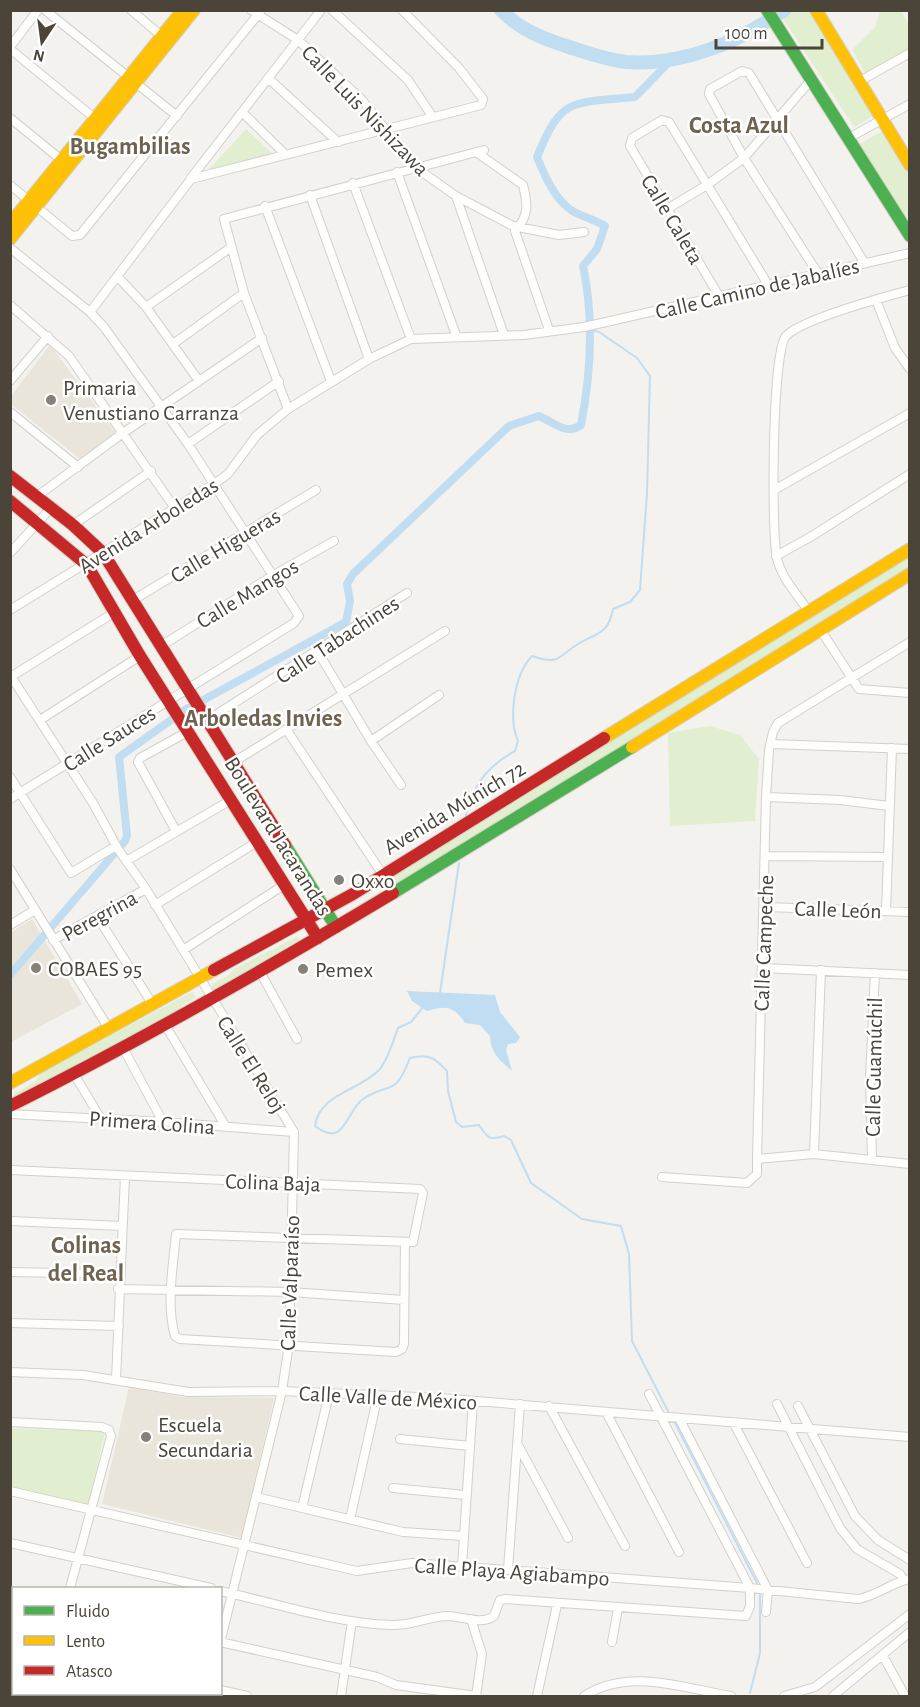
<svg xmlns="http://www.w3.org/2000/svg" width="920" height="1707" font-family="'Alegreya Sans',sans-serif">
<style>
.education{fill:#eae5da}
.green{fill:#e1eecf}
.water{fill:#c0ddf1}
.lines{fill:none;stroke-linecap:round;stroke-linejoin:round}
.stream{stroke:#c0ddf1;stroke-width:2}
.canal{stroke:#c0ddf1;stroke-width:8}
.river{stroke:#c0ddf1;stroke-width:14}
.street-casing{stroke:#d2d0cb;stroke-width:10}
.fast-casing{stroke:#d3cfc5;stroke-width:14}
.slow-casing{stroke:#d3cfc5;stroke-width:14}
.jam-casing{stroke:#d3cfc5;stroke-width:14}
.street{stroke:#fdfdfc;stroke-width:8}
.fast{stroke:#4caf50;stroke-width:12}
.slow{stroke:#ffc107;stroke-width:12}
.jam{stroke:#c62828;stroke-width:12}
.poi-dot{fill:#868178;stroke:#fff;stroke-width:2}
.labels{text-anchor:middle;stroke-width:5;stroke-linejoin:round;paint-order:stroke}
.street-label{font-size:22px;fill:#4b4439;stroke:#fff}
.poi-label{font-size:22px;fill:#4b4439;stroke:#fff;text-anchor:start}
.neighbourhood-label{font-size:24px;font-weight:bold;fill:#6e6250;stroke:#fff}
</style>
<rect width="100%" height="100%" fill="#f4f2ee"/>
<path class="education" d="M50,345L116,433L80,459L11,404V396Z
M32,919L82,1004L11,1042V932Z
M129,1387L183,1397L274,1398L242,1538L102,1504Z"/>
<path class="green" d="M778,11H814L878,113L854,127Z
M880,11H901L909,25V53L867,76L852,50L875,27Z
M246,129L273,154L208,170Z
M884,130L909,168V224L860,144Z
M909,554V570L340,922L337,918L387,887L392,877Z
M710,726L740,735L759,759L755,821L670,826L668,733Z
M298,936L300,941L285,948L283,952L214,991L212,989V984L228,976L234,969Z
M192,992L196,997L181,1006L173,1014L14,1102V1094L36,1081L41,1073Z
M10,1428L105,1432L88,1506L11,1487Z"/>
<path class="water" d="M407,991L495,995L500,1012L520,1037L516,1043L508,1044L506,1050L512,1071C500,1061 490,1052 490,1036L480,1025L465,1023C454,1006 445,1005 427,1011L412,1001Z"/>
<g class="lines">
<path class="stream" d="M465,820C470,788 487,766 515,751L518,741C508,718 514,675 532,656C560,666 558,656 578,644C598,632 608,635 613,609L630,602L640,590L647,493L650,376L637,358L599,332L589,329
M440,993L459,863
M424,1006L411,1022L398,1028C393,1041 388,1060 379,1070C359,1091 319,1094 315,1126C345,1149 346,1111 363,1099C390,1081 394,1099 410,1058C428,1053 435,1058 447,1071L448,1091L456,1122L462,1127L479,1125C487,1137 489,1141 504,1136L511,1140L531,1183L582,1219L621,1226L629,1254L632,1341L668,1411
M675,1423L757,1583
M750,1693L760,1653V1595"/>
<path class="canal" d="M10,975L125,841L127,836L119,757L185,710L346,622L350,601L347,584L353,574L509,426L539,416C554,422 566,436 581,425C591,373 594,318 583,266L597,249L605,226C595,220 584,217 574,212C555,201 545,176 537,157C544,141 552,119 567,109C582,99 617,99 635,97L674,57"/>
<path class="river" d="M501,10C520,30 544,39 569,47C587,53 607,60 626,62C683,66 739,42 784,10"/>
<defs>
<path id="street" d="M45,10L177,116
M131,10L165,39
M251,10L298,40L362,100L415,167L456,196L513,226L559,235L584,232
M332,10L408,80L432,116
M10,47L38,10
M10,49L98,121
M268,78L338,142
M860,81L910,53
M242,112L286,155
M10,118L64,162
M847,139L910,104
M476,152L523,185C528,205 529,216 515,231L549,330
M397,172L456,335
M191,178L321,10
M353,183L411,339
M10,185L72,236L80,235L260,12
M310,195L369,359
M456,196L504,335
M265,206L331,381
M667,209L707,185L744,158L811,80
M10,248L90,312L104,327L188,444L299,616L294,623L10,799
M817,272L744,158L709,94L710,89L742,71L749,73L864,262
M118,277L146,307L199,381
M719,296L630,146L632,138L662,120L669,122L767,283
M876,300L895,348L910,369
M10,305L69,356L174,507
M146,307L230,248
M90,312L191,179L481,105L483,99L459,68L402,10
M173,344L244,293
M10,381L48,336
M288,409L244,293L224,219L484,150
M10,412L78,467
M188,444L279,381
M774,490L910,413
M36,497L123,433L262,338
M73,525L151,471
M10,553L51,508
M776,556L812,536L910,474
M133,600L316,490
M10,610L214,484L228,474L257,435L288,409L369,359L411,339L524,335L584,327L910,253
M809,612C798,595 781,578 777,558C771,532 772,351 786,336C802,319 884,297 910,290
M820,629L859,689L910,693
M161,646L272,576L334,541
M318,652L371,741L401,785
M10,675L93,803L118,849L146,889L294,1132L289,1344L282,1391L220,1643
M12,676L115,612
M40,720L140,656
M206,721L407,593
M286,729L383,875
M371,741L439,695
M771,744L910,749
M232,763L445,631
M10,777L71,873L116,846
M766,797L840,800L889,806
M176,831L138,762L140,758L189,731
M766,856L888,857
M126,861L231,800
M10,869L109,1029
M155,905L257,842
M766,907L910,912
M886,911L892,748
M97,916L153,1005
M10,925L35,910
M53,940L146,889
M183,950L284,885
M763,968L910,975
M259,970L297,1039
M164,1023L226,1127
M122,1046L163,1122
M74,1074L101,1119
M10,1114L163,1122L294,1132
M814,1154L821,970
M757,1159L766,797L769,750L773,732L778,723L910,642
M872,1160L870,1077L875,973
M10,1170L420,1189L423,1193L413,1242L176,1234C173,1266 166,1305 175,1336L180,1339L396,1352L402,1349L404,1344L405,1242
M662,1177L747,1183L757,1174V1159L814,1154L910,1164
M10,1221L122,1226
M10,1272L119,1274
M118,1289L290,1292L404,1300
M10,1323L119,1326
M10,1372L83,1375L188,1392L282,1391L440,1398L910,1437
M116,1380L125,1176
M777,1404L840,1528L857,1549L900,1574L904,1580
M549,1406L625,1546
M798,1406L855,1516L878,1540L910,1560
M606,1412L679,1552
M679,1418L768,1590L766,1612
M10,1422L102,1427L109,1430L111,1436L70,1588
M733,1422L807,1563
M400,1439L470,1446
M518,1445L568,1538
M393,1488L465,1495
M10,1491L357,1571L412,1563L750,1588L858,1599C877,1596 892,1582 910,1579
M256,1497L403,1532L463,1536
M302,1508L329,1394
M350,1519L378,1395
M10,1543L211,1588
M462,1567L473,1401
M508,1570L520,1404
M220,1591C276,1603 334,1623 391,1625C411,1626 429,1616 449,1616C463,1617 482,1625 494,1616L500,1600L506,1599L746,1616L750,1606V1588L649,1394
M10,1594L14,1595
M471,1619L482,1654L476,1696
M220,1642L377,1677L396,1685L477,1696
M612,1642L618,1608
M10,1644H14
M883,1656L905,1696
M220,1690L247,1696
M10,1695L18,1696
M45,1696L46,1694
M208,1696L209,1694
M341,1696L352,1621
M537,1696L557,1605
M584,1696C629,1667 683,1688 731,1696
M784,1696L815,1687L910,1614
M833,1696L910,1632"/>
<path id="fast" d="M767,10L910,236
M285,845L336,927
M393,893L632,747"/>
<path id="slow" d="M816,10L910,165
M10,224L183,10
M10,239L194,10
M604,738L910,549
M632,747L910,574
M10,1083L214,970"/>
<path id="jam" d="M10,476L73,525L103,553L285,845
M10,501L87,565L140,656L318,938
M214,970L353,894L604,738
M10,1106C140,1041 268,968 393,893"/>
</defs>
<use href="#street" class="street-casing"/>
<use href="#fast" class="fast-casing"/>
<use href="#slow" class="slow-casing"/>
<use href="#jam" class="jam-casing"/>
<use href="#street" class="street"/>
<use href="#fast" class="fast"/>
<use href="#slow" class="slow"/>
<use href="#jam" class="jam"/>
</g>
<g class="poi-dot">
<circle cx="51" cy="400" r="6"/>
<circle cx="339" cy="880" r="6"/>
<circle cx="36" cy="968" r="6"/>
<circle cx="303" cy="969" r="6"/>
<circle cx="146" cy="1437" r="6"/>
</g>
<g class="labels">
<g class="street-label">
<text transform="translate(366 110) rotate(46)" y="8">Calle Luis Nishizawa</text>
<text transform="translate(673 219) rotate(59)" y="8">Calle Caleta</text>
<text transform="translate(757 288) rotate(-13)" y="8">Calle Camino de Jabalíes</text>
<text transform="translate(148 525) rotate(-32)" y="8">Avenida Arboledas</text>
<text transform="translate(225 545) rotate(-31)" y="8">Calle Higueras</text>
<text transform="translate(247 593) rotate(-31)" y="8">Calle Mangos</text>
<text transform="translate(337 639) rotate(-33)" y="8">Calle Tabachines</text>
<text transform="translate(109 738) rotate(-32)" y="8">Calle Sauces</text>
<text transform="translate(454 807) rotate(-31)" y="8">Avenida Múnich 72</text>
<text transform="translate(279 836) rotate(58)" y="8">Boulevard Jacarandas</text>
<text transform="translate(838 909) rotate(2)" y="8">Calle León</text>
<text transform="translate(99 915) rotate(-29)" y="8">Peregrina</text>
<text transform="translate(763 943) rotate(-88)" y="8">Calle Campeche</text>
<text transform="translate(252 1064) rotate(58)" y="8">Calle El Reloj</text>
<text transform="translate(873 1067) rotate(-89)" y="8">Calle Guamúchil</text>
<text transform="translate(152 1122) rotate(4)" y="8">Primera Colina</text>
<text transform="translate(273 1182) rotate(2)" y="8">Colina Baja</text>
<text transform="translate(289 1283) rotate(-88)" y="8">Calle Valparaíso</text>
<text transform="translate(388 1397) rotate(3)" y="8">Calle Valle de México</text>
<text transform="translate(512 1571) rotate(4)" y="8">Calle Playa Agiabampo</text>
</g>
<g class="poi-label">
<text x="63" y="395">Primaria<tspan x="63" dy="25">Venustiano Carranza</tspan></text>
<text x="351" y="888">Oxxo</text>
<text x="48" y="976">COBAES 95</text>
<text x="315" y="977">Pemex</text>
<text x="158" y="1432">Escuela<tspan x="158" dy="25">Secundaria</tspan></text>
</g>
<g class="neighbourhood-label">
<text x="739" y="133">Costa Azul</text>
<text x="130" y="154">Bugambilias</text>
<text x="263" y="726">Arboledas Invies</text>
<text x="86" y="1253">Colinas<tspan x="86" dy="28">del Real</tspan></text>
</g>
</g>
<rect width="920" height="1707" fill="none" stroke="#4b4439" stroke-width="24"/>
<rect x="12" y="1587" width="210" height="108" fill="#ffffff" stroke="#b7b4b0" stroke-width="1.5"/>
<rect x="24" y="1606" width="30" height="9" fill="#4caf50" stroke="#b7b4b0" stroke-width="1.5"/>
<text x="66" y="1617" font-size="18" fill="#4b4439">Fluido</text>
<rect x="24" y="1636" width="30" height="9" fill="#ffc107" stroke="#b7b4b0" stroke-width="1.5"/>
<text x="66" y="1647" font-size="18" fill="#4b4439">Lento</text>
<rect x="24" y="1666" width="30" height="9" fill="#c62828" stroke="#b7b4b0" stroke-width="1.5"/>
<text x="66" y="1677" font-size="18" fill="#4b4439">Atasco</text>
<g transform="translate(42 42) rotate(193)" stroke="#ffffff" stroke-width="4.5" paint-order="stroke">
<path d="M0-4.5L10 22L0 15L-10 22Z" fill="#4b4439"/>
<text y="-9" font-size="16" font-weight="bold" text-anchor="middle" fill="#4b4439">N</text>
</g>
<path d="M716 39v9h106v-9" fill="none" stroke="#4b4439" stroke-width="3"/>
<text x="725" y="39" font-size="18" fill="#4b4439" stroke="#ffffff" stroke-width="4.5" paint-order="stroke">100 m</text>
</svg>
